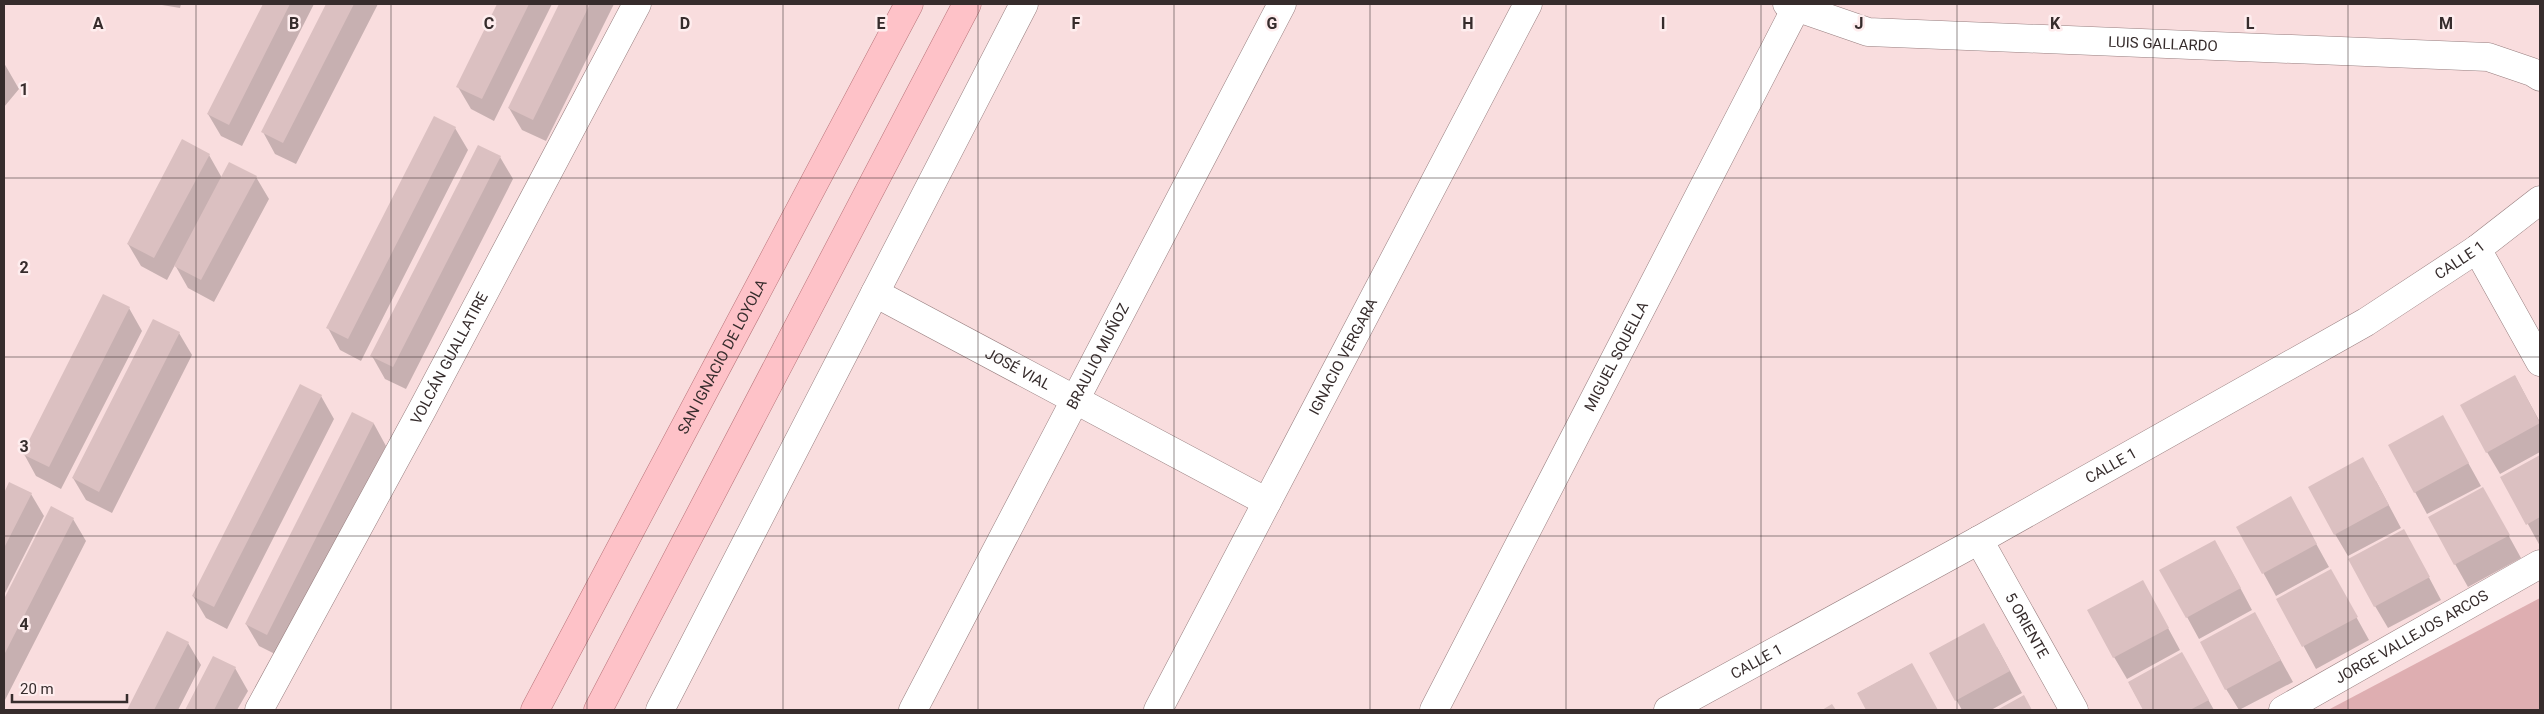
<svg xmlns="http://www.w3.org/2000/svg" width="2544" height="714" font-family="Roboto,sans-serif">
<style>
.green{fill:#deaeb1}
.shadow{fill:#0003}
.building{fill:#dbc0c1}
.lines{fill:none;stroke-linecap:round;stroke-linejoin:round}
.minor-casing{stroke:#977e7f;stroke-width:29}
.major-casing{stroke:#b77379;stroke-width:29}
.minor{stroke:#fff;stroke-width:28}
.major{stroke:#fec2c8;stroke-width:28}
.grid{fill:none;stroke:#362c2c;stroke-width:1;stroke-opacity:0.55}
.labels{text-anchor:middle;stroke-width:5;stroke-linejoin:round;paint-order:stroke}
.street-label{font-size:15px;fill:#362c2c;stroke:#feedee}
.grid-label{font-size:16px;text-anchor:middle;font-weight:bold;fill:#362c2c;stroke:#feedee;stroke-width:5;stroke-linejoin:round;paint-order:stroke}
</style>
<rect width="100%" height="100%" fill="#f9ddde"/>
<path class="green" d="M2540,598V710H2328Z"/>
<path class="shadow" d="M156,4H181L180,8Z
M264,4H314L242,146L221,136L208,114Z
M328,4H378L296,164L275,154L263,132Z
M499,4H552L494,121L471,109L458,87Z
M561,4H614L546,141L522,130L509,108Z
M4,63L19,89L4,107Z
M455,128L468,150L361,361L340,350L328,328Z
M209,155L222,178L256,177L269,199L214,302L188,288L175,265L167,280L141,266L128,244Z
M500,157L513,179L406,389L385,379L372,356Z
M129,308L142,331L61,489L36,476L24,454Z
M179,333L192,355L112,513L86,500L73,478Z
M2515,376L2540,422V452L2500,474L2487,452Z
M321,396L334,419L227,629L206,618L193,596Z
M353,414L374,424L386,446L279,656L259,646L246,624Z
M2455,439L2481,486L2427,514L2415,492Z
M2540,456V546L2502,477Z
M2376,481L2401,528L2348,556L2335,534Z
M10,484L31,494L44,516L4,595V496Z
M52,508L73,519L86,541L4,702V602Z
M2495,511L2521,558L2468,587L2455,564Z
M2303,520L2329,567L2276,596L2238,527Z
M2416,553L2441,600L2388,628L2375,606Z
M2227,563L2252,610L2199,639L2187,617Z
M2343,593L2369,640L2316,669L2278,599Z
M2155,604L2180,650L2127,679L2114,657Z
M167,633L188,643L201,665L178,710H128Z
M2267,635L2293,682L2239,710L2226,689Z
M1997,647L2022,693L1991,710H1962L1930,654Z
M214,658L235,668L248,691L237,710H187Z
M1911,664L1937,710H1868L1858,693Z
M2195,676L2214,710H2144L2129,683Z"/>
<path class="building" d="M263,4H290L229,125L207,114Z
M326,4H354L283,143L261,132Z
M497,4H529L482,99L456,87Z
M559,4H590L533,120L508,108Z
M434,116L456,127L348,339L326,328Z
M182,139L210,154L154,258L127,244Z
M478,145L501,156L393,367L370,356Z
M229,162L257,176L201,280L174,266Z
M103,294L130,307L49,467L22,454Z
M153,319L180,332L99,492L72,478Z
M2515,375L2540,423L2486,453L2460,405Z
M300,384L322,395L214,607L192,596Z
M352,412L374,423L267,635L245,624Z
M2443,415L2469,463L2414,493L2388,445Z
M2540,455V517L2526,525L2500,477Z
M2363,457L2389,505L2334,535L2308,487Z
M9,482L32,493L4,548V493Z
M2483,487L2510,535L2454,565L2428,517Z
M2291,496L2317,544L2262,574L2236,527Z
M51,506L74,518L4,655V599Z
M2404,529L2430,577L2374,607L2348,559Z
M2215,540L2241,588L2186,618L2159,570Z
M2331,569L2358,617L2302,647L2276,599Z
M2143,580L2169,628L2113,658L2087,610Z
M2255,612L2281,660L2225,690L2200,642Z
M1984,623L2010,671L1955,701L1929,653Z
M167,631L189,642L154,710H127Z
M2182,652L2209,700L2190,710H2143L2128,682Z
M213,656L236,667L214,710H185Z
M1912,663L1938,710H1866L1857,693Z
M2024,695L2032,710H1997Z
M1832,704L1836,710H1822Z"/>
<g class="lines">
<defs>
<g id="minor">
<path id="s1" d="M1787,4L1868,32L2488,57L2532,72L2540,77"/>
<path d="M2477,249L2540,362"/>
<path id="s2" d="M875,293L1267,502"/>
<path id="s3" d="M1979,540L2074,710"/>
<path id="s4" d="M259,710L422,410L637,4"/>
<path d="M660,710L1024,4"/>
<path id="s5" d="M913,710L1282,4"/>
<path id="s6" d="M1158,710L1528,4"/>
<path id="s7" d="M1434,710L1798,4"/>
<path id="s8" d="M1668,710L1979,540L2366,322L2477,249L2540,200"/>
<path id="s9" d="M2283,710L2540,564"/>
</g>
<g id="major">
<path id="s10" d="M535,710L909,4"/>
<path d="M598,710L967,4"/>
</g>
</defs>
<use href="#minor" class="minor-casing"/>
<use href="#major" class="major-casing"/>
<use href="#minor" class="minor"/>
<use href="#major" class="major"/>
</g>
<path class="grid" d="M196,4V710M391,4V710M587,4V710M783,4V710M978,4V710M1174,4V710M1370,4V710M1566,4V710M1761,4V710M1957,4V710M2153,4V710M2348,4V710M4,178H2540M4,357H2540M4,536H2540"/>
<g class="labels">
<g class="street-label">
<text dy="5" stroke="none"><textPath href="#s1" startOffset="381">LUIS GALLARDO</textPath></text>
<text dy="5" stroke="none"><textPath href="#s8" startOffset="911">CALLE 1</textPath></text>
<text dy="5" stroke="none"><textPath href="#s10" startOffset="400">SAN IGNACIO DE LOYOLA</textPath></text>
<text dy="5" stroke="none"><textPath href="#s5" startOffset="399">BRAULIO MUÑOZ</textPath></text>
<text dy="5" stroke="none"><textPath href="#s6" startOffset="399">IGNACIO VERGARA</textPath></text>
<text dy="5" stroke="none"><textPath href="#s7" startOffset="398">MIGUEL SQUELLA</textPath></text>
<text dy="5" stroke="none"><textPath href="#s4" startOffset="400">VOLCÁN GUALLATIRE</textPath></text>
<text dy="5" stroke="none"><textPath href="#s2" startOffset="162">JOSÉ VIAL</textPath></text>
<text dy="5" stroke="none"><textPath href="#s8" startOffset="506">CALLE 1</textPath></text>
<text dy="5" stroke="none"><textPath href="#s3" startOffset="98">5 ORIENTE</textPath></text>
<text dy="5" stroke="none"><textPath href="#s9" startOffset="148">JORGE VALLEJOS ARCOS</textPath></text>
<text dy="5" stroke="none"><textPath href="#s8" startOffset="101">CALLE 1</textPath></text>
</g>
</g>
<g class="grid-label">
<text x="98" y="29">A</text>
<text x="294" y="29">B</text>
<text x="489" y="29">C</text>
<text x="685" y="29">D</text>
<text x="881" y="29">E</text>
<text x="1076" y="29">F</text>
<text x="1272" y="29">G</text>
<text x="1468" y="29">H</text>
<text x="1663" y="29">I</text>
<text x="1859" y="29">J</text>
<text x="2055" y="29">K</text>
<text x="2250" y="29">L</text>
<text x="2446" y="29">M</text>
<text x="24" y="95">1</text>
<text x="24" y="273">2</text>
<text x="24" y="452">3</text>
<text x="24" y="630">4</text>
</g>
<rect width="2544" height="714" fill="none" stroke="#362c2c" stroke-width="10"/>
<path d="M12 694v8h115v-8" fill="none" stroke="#362c2c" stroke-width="2.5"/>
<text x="20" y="694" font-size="15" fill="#362c2c" stroke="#feedee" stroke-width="4" paint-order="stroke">20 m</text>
</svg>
